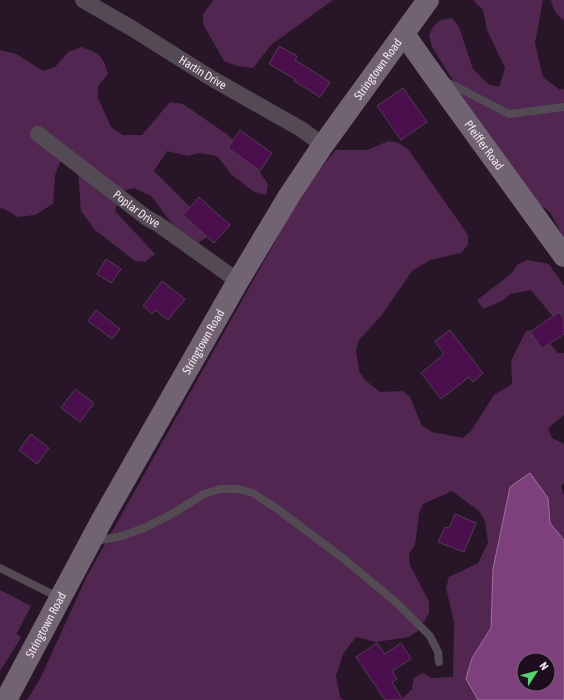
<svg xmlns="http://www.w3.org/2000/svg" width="564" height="700" font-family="'Asap Condensed',sans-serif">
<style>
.green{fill:#512751}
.water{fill:#7d407d;stroke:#a071a0;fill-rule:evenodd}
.building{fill:#4c0f4d;stroke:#513d51}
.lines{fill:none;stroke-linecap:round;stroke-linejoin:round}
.lane{stroke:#534a53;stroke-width:8}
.street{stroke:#534a53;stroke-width:16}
.secondary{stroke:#716371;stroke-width:22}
.labels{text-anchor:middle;stroke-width:4;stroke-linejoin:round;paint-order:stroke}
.street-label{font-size:12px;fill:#f1e4f0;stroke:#1e0d1e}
</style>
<rect width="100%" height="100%" fill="#281628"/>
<path class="green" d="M214,0H333L271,45L253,68L237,66L224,61L203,24V14Z
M473,0H543L535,43L543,77L560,90L564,89V238L550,212L533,200L464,111L454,82L432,47L429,36C435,22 437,20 452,18L459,27L473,69L488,84L499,87L505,68L487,30L483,10Z
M551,0H564V20C556,16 553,8 551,0Z
M81,47C99,53 103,55 108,74L98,86V98L111,127L123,135H142L170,102L183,104L228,135L247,154L268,184L266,195L254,192L232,175L217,156L199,153L187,156L167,151L154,171L203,220L207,237L196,244L182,237L151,196L134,188L121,191L115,211L155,254L145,262L135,261L95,230L81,211L77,157L63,155L55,175L53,204L35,215L17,217L5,209L0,208V50L16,54L43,71L55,67L68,52Z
M388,141L399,143L408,149L468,235V245L461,253L430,260L412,271L381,316L359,340L356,350L359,371L365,380L380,392L402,391L410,397L422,426L432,432L463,438L471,431L494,395L512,384L511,361L526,331L538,330L558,353H564V415L548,428L552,438L564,444V483L561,486L564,496V540L550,523L548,498L510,486L493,569L491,628L472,658L466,679L478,700H401L412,689L414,678L423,673L432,678L453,677L454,622L446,588L449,577L478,563L488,543L485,521L479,511L452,491L423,504L419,513L415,545L409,554L410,565L429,602V613L418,631L409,637L376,642L356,637L343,654L336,676L340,697L343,700H27L40,679L87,576L308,183L336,150H368Z
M527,260L549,264L564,286V330L531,290L510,294L502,301L483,309L477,300L511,274L517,265Z
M0,590L31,606L16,635L18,634L21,638L0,671Z"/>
<path class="water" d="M530,473L548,498L550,523L564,540V700H478L466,679L472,658L491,628L493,569L510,487ZM524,660H548V684H524Z"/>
<path class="building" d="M279,46L297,56L295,60L330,82L320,97L294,81L295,79L269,64Z
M403,88L427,122L401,140L377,106Z
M240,130L272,153L260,171L228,148Z
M199,197L230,225L214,243L183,215Z
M106,259L121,269L111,283L97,274Z
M162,281L185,299L168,320L155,310L152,314L143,306Z
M96,310L120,329L112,339L88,321Z
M559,312L564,319V334L542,349L530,332Z
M450,330L483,373L473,382L469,377L441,399L421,373L444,354L435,341Z
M75,389L94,403L80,422L61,408Z
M31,434L49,448L37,464L19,450Z
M455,514L476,523L464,552L438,542L445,527L449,528Z
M377,643L385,654L401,643L411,659L392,671L397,679L392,682L403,700H385L356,657Z"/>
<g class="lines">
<path class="lane" d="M445,81L509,114L564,107
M95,541L122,536L144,528L172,514L204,494L220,489H238L253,493L276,508L344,559L398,604L430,636L438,652L439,662
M0,568L60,598"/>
<g class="street">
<path id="s1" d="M83,0L133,29L211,78L301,129L323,145"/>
<path id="s2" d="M38,134L147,218L158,224L238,281"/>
</g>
<g class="secondary">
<path id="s3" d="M404,34L433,75L564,256"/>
<path id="s4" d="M6,700L103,518L238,281L289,196L323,145L428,0"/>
</g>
</g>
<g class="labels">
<g class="street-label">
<text dy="4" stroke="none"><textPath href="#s4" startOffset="733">Stringtown Road</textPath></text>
<text dy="4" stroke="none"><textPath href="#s1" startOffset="140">Hartin Drive</textPath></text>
<text dy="4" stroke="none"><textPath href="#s3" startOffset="137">Pfeiffer Road</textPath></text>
<text dy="4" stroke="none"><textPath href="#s2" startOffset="124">Poplar Drive</textPath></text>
<text dy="4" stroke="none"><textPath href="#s4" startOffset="409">Stringtown Road</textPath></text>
<text dy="4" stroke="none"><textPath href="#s4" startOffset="85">Stringtown Road</textPath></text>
</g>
</g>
<g transform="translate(536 672) rotate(54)"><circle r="19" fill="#1e0d1e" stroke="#726372"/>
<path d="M0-3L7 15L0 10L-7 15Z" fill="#58d56f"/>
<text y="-6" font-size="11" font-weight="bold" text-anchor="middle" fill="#f1e4f0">N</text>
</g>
</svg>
